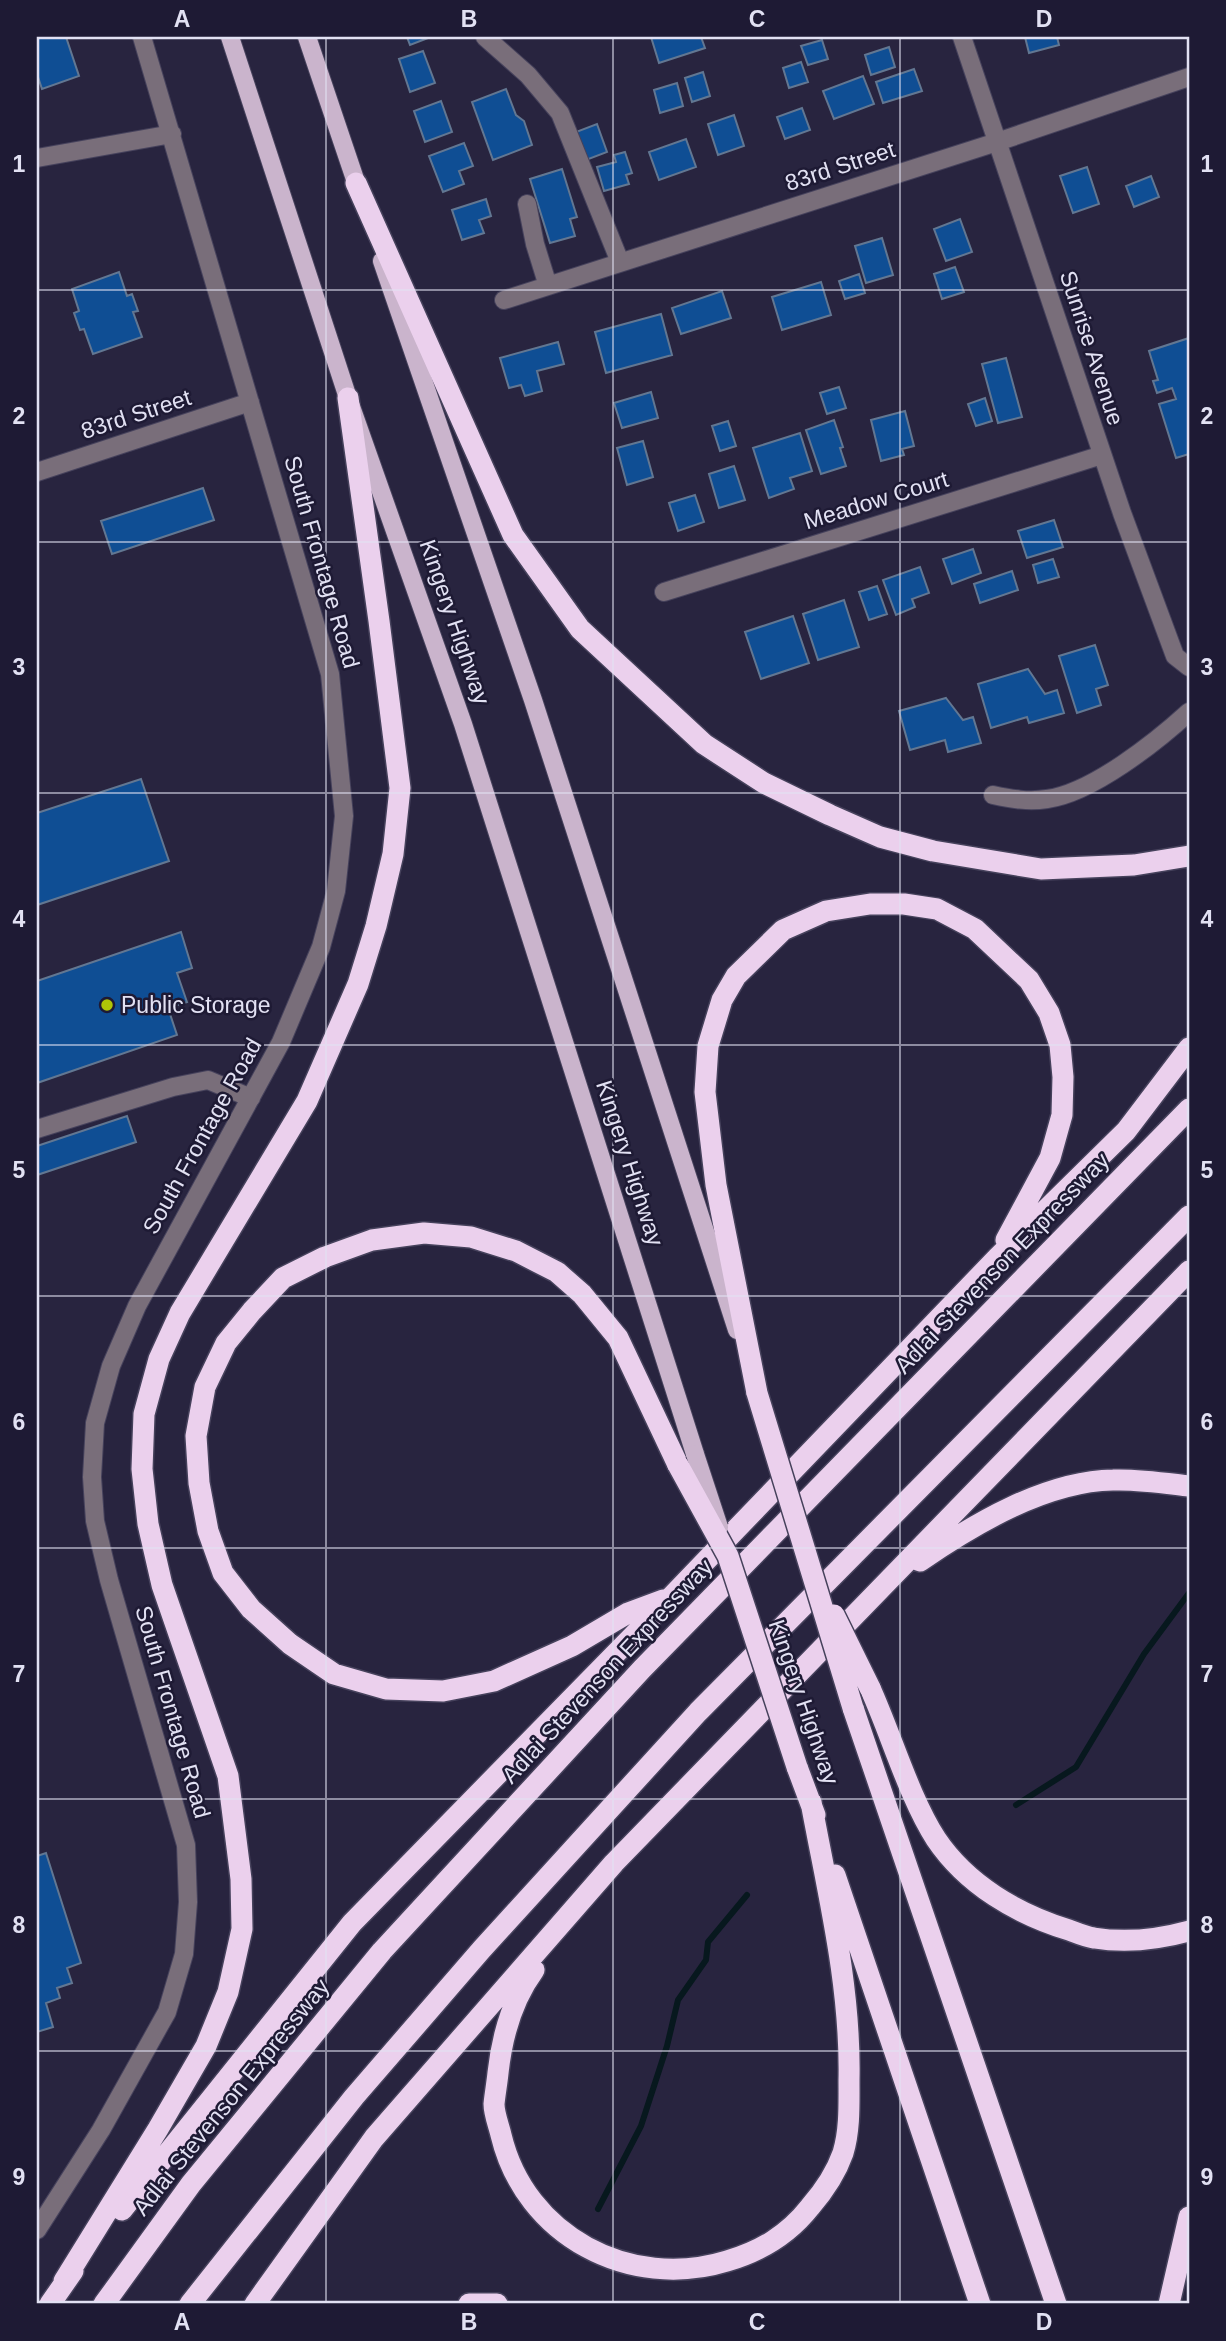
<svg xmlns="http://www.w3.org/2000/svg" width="1226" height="2341" font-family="Helvetica,sans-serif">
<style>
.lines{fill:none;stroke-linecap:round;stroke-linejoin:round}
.stream{stroke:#07181e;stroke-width:6}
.building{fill:#0f4e94;stroke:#627792;stroke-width:2}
.minor-casing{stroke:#46425c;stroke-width:20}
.major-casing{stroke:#46425c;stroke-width:20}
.highway-casing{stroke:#46425c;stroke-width:24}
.minor{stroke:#796e7a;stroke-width:18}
.major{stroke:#cab4cc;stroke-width:18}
.highway{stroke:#ebd0ed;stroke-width:21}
.major-bridge-casing{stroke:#46425c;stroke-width:20;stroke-linecap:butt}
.highway-bridge-casing{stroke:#46425c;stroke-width:24;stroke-linecap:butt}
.major-bridge{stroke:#cab4cc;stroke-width:18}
.highway-bridge{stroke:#ebd0ed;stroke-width:21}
.grid{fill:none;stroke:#e2e1f3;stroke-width:2;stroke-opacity:0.55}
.poi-dot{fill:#afc507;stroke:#1e1a34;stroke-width:2.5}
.labels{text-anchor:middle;stroke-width:5;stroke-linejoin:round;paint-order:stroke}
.street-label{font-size:23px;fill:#e2e1f3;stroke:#1e1a34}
.poi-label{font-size:23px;fill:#e2e1f3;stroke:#1e1a34;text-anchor:start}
.neatline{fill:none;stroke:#e2e1f3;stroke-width:2.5}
.grid-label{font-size:23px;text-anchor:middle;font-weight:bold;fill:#e2e1f3}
</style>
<rect width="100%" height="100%" fill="#28243f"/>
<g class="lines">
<path class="stream" d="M1016,1805L1076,1767L1144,1654L1189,1593
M598,2209L641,2126L667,2046L678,2000L706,1960L708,1942L747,1895"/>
</g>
<path class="building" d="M37,37H66L79,76L42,89L37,74Z
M407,37H428V38L410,45Z
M651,37H701L705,48L659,63Z
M1025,37H1057L1059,45L1029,53Z
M822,40L828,59L808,65L801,46Z
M889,47L895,67L871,75L865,55Z
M423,51L435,83L410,92L399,59Z
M801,62L808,82L789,88L783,68Z
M914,69L922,91L883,103L876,82Z
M703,72L710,96L692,102L685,78Z
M863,76L874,104L834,119L823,91Z
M677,83L683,106L660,113L654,90Z
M506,89L516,115L524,121L532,145L493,160L472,102Z
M441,101L452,132L425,142L414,111Z
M802,108L810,130L785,139L777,117Z
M734,115L744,146L718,155L708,124Z
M597,124L607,152L586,160L576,132Z
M686,139L696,167L659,180L649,152Z
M464,143L473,166L459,171L464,184L443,192L429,156Z
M625,152L632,173L626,175L629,184L604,191L597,167L616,162L614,155Z
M1087,167L1099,204L1073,213L1060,176Z
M562,169L577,217L570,219L575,236L550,243L530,179Z
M1151,176L1159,197L1134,207L1126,186Z
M486,199L491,216L479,220L484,233L462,240L452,210Z
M960,219L972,252L946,261L934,229Z
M882,238L893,275L866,283L855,246Z
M955,267L964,292L942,299L934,274Z
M119,272L127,296L132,294L138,311L133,312L142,337L93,354L84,329L80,330L74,313L79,311L72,289Z
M859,274L865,293L845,299L839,281Z
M821,282L831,315L782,330L772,297Z
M722,291L731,318L681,334L672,308Z
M661,314L672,355L606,373L595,332Z
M1189,338V454L1176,458L1159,404L1176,399L1172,388L1157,393L1153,381L1158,380L1149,351Z
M558,342L564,364L537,371L542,391L525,396L521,385L509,388L500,358Z
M1006,358L1022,417L998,423L982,364Z
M839,387L846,408L827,414L820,393Z
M651,392L658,418L622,428L614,403Z
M985,398L992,421L976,426L968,404Z
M905,411L914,446L902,449L904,455L881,461L871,420Z
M834,420L843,447L840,448L846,466L821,474L806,430Z
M728,421L736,446L720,451L712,426Z
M800,433L812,471L790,478L794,489L769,498L753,448Z
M643,441L653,477L627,485L617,448Z
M734,466L745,500L719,508L709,474Z
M203,488L214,520L112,554L101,521Z
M695,495L704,522L678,531L669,503Z
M1054,520L1063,547L1027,558L1018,531Z
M973,549L981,573L952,584L943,559Z
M1053,559L1059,577L1038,583L1033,565Z
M920,567L929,593L912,599L915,607L896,615L883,580Z
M1012,571L1018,590L980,603L974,584Z
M877,586L887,614L869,620L859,592Z
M844,600L859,647L818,660L803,614Z
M793,616L809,663L761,679L745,632Z
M1095,645L1108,685L1096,689L1101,705L1077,713L1059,656Z
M1028,669L1045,694L1057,690L1064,713L1029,723L1027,717L991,728L978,684Z
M946,698L963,720L973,717L981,743L948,752L945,740L910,750L899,711Z
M141,779L169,861L37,905V813Z
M181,932L192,968L177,973L187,1002L168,1008L177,1035L37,1083V981Z
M127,1116L136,1142L37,1175V1146Z
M46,1853L81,1963L67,1968L72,1983L57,1988L60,1998L46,2003L53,2027L37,2032V1856Z"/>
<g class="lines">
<defs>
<path id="minor" d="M485,37L528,75L560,113L620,262
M962,37L1122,513L1175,656L1189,667
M37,158L172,134
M527,204L535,244L548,286
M504,300L997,142L1189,77
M37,472L250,402
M664,592L1102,455
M993,795C1012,799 1028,802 1047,799C1092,793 1156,742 1189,712
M37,1129L173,1087L208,1080L251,1098
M37,2230L101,2130L167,2012L184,1954L188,1902L186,1845L109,1580L95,1521L92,1477L95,1423L111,1366L137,1306L281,1042L321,947L336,891L344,816L330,674L142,37"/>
<path id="major" d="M230,37L348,398L463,724L695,1454
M307,37L360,194
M382,261L533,700L737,1330"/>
<path id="highway" d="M356,183L513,535L580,629L704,744L764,783L830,815L880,837L933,851L1041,869L1134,865L1189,856
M757,1393L716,1185L705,1092L708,1046L722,1000L736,976L783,930L826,911L870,904H904L937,909L975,929L1029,980L1049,1013L1060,1045L1063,1077L1062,1115L1050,1158L1006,1240
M920,1561C974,1524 1046,1481 1113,1480C1139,1479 1164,1483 1189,1486
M663,1600L628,1613L572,1646L494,1681L443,1691L386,1689L334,1674L290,1644L251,1609L223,1573L208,1531L199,1483L196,1436L205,1387L226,1343L252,1311L283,1278L325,1257L372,1240L424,1233L471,1237L516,1251L557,1272L582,1294L618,1338L678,1465
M870,1688C891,1734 909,1797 936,1839C967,1885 1017,1914 1069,1930C1077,1933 1086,1937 1094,1938C1125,1943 1160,1939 1189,1931
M853,1708L1056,2304
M797,1767L815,1815
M835,1875L980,2304
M534,1970C512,2000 502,2036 498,2073C497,2083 495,2094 494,2104C494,2114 499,2126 501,2135C525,2236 630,2291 727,2261C761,2251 788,2235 810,2207C823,2192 836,2173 843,2153C850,2130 849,2104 849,2080C851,1986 828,1894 811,1802
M122,2210L352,1923L671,1597L997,1258L1126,1131L1189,1048
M64,2281L158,2129L206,2046L228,1992L242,1929L241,1879L228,1776L162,1585L148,1524L142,1469L144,1414L159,1359L180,1313L307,1101L358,984L376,926L393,854L400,788L379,621L348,398
M50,2304L73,2271
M104,2304L191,2184L382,1951L642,1669L1189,1109
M190,2304L354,2097L482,1949L698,1712L1189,1216
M255,2304L374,2138L614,1863L1189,1271
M469,2304H497
M1169,2304L1189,2217"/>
</defs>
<use href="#minor" class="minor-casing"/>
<use href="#major" class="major-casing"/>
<use href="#highway" class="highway-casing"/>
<use href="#minor" class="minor"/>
<use href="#major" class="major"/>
<use href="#highway" class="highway"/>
<defs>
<path id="major-bridge" d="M695,1454L719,1527"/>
<path id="highway-bridge" d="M757,1393L853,1708
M678,1465L728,1556L797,1767
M834,1615L870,1688"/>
</defs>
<use href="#major-bridge" class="major-bridge-casing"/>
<use href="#highway-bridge" class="highway-bridge-casing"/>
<use href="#major-bridge" class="major-bridge"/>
<use href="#highway-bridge" class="highway-bridge"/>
</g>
<path class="grid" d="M326,37V2304M613,37V2304M900,37V2304M37,290H1189M37,542H1189M37,793H1189M37,1045H1189M37,1296H1189M37,1548H1189M37,1799H1189M37,2051H1189"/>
<circle class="poi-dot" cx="107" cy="1005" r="7"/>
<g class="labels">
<g class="street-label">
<text transform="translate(840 166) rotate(-18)" y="8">83rd Street</text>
<text transform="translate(1092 348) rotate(72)" y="8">Sunrise Avenue</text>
<text transform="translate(136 414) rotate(-18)" y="8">83rd Street</text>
<text transform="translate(876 500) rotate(-17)" y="8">Meadow Court</text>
<text transform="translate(322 562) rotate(74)" y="8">South Frontage Road</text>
<text transform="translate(455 622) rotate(71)" y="8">Kingery Highway</text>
<text transform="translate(202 1136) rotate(-61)" y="8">South Frontage Road</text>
<text transform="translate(630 1163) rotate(72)" y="8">Kingery Highway</text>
<text transform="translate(1002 1263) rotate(-46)" y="8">Adlai Stevenson Expressway</text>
<text transform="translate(607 1671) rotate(-47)" y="8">Adlai Stevenson Expressway</text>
<text transform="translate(804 1702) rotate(71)" y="8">Kingery Highway</text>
<text transform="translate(173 1712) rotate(74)" y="8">South Frontage Road</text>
<text transform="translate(231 2097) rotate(-51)" y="8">Adlai Stevenson Expressway</text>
</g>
<g class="poi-label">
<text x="121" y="1013">Public Storage</text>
</g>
</g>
<rect width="1226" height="2341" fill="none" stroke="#1e1a34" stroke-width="77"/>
<rect x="38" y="38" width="1150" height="2264" class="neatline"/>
<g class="grid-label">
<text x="182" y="27">A</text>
<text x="469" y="27">B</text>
<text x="757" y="27">C</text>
<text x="1044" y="27">D</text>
<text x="19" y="172">1</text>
<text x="1207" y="172">1</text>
<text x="19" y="424">2</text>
<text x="1207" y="424">2</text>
<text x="19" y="675">3</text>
<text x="1207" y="675">3</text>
<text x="19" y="927">4</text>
<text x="1207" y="927">4</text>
<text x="19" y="1178">5</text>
<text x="1207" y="1178">5</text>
<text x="19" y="1430">6</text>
<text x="1207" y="1430">6</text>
<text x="19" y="1682">7</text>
<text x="1207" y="1682">7</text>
<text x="19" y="1933">8</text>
<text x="1207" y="1933">8</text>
<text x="19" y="2185">9</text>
<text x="1207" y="2185">9</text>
<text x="182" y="2330">A</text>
<text x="469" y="2330">B</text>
<text x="757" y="2330">C</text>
<text x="1044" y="2330">D</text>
</g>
</svg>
